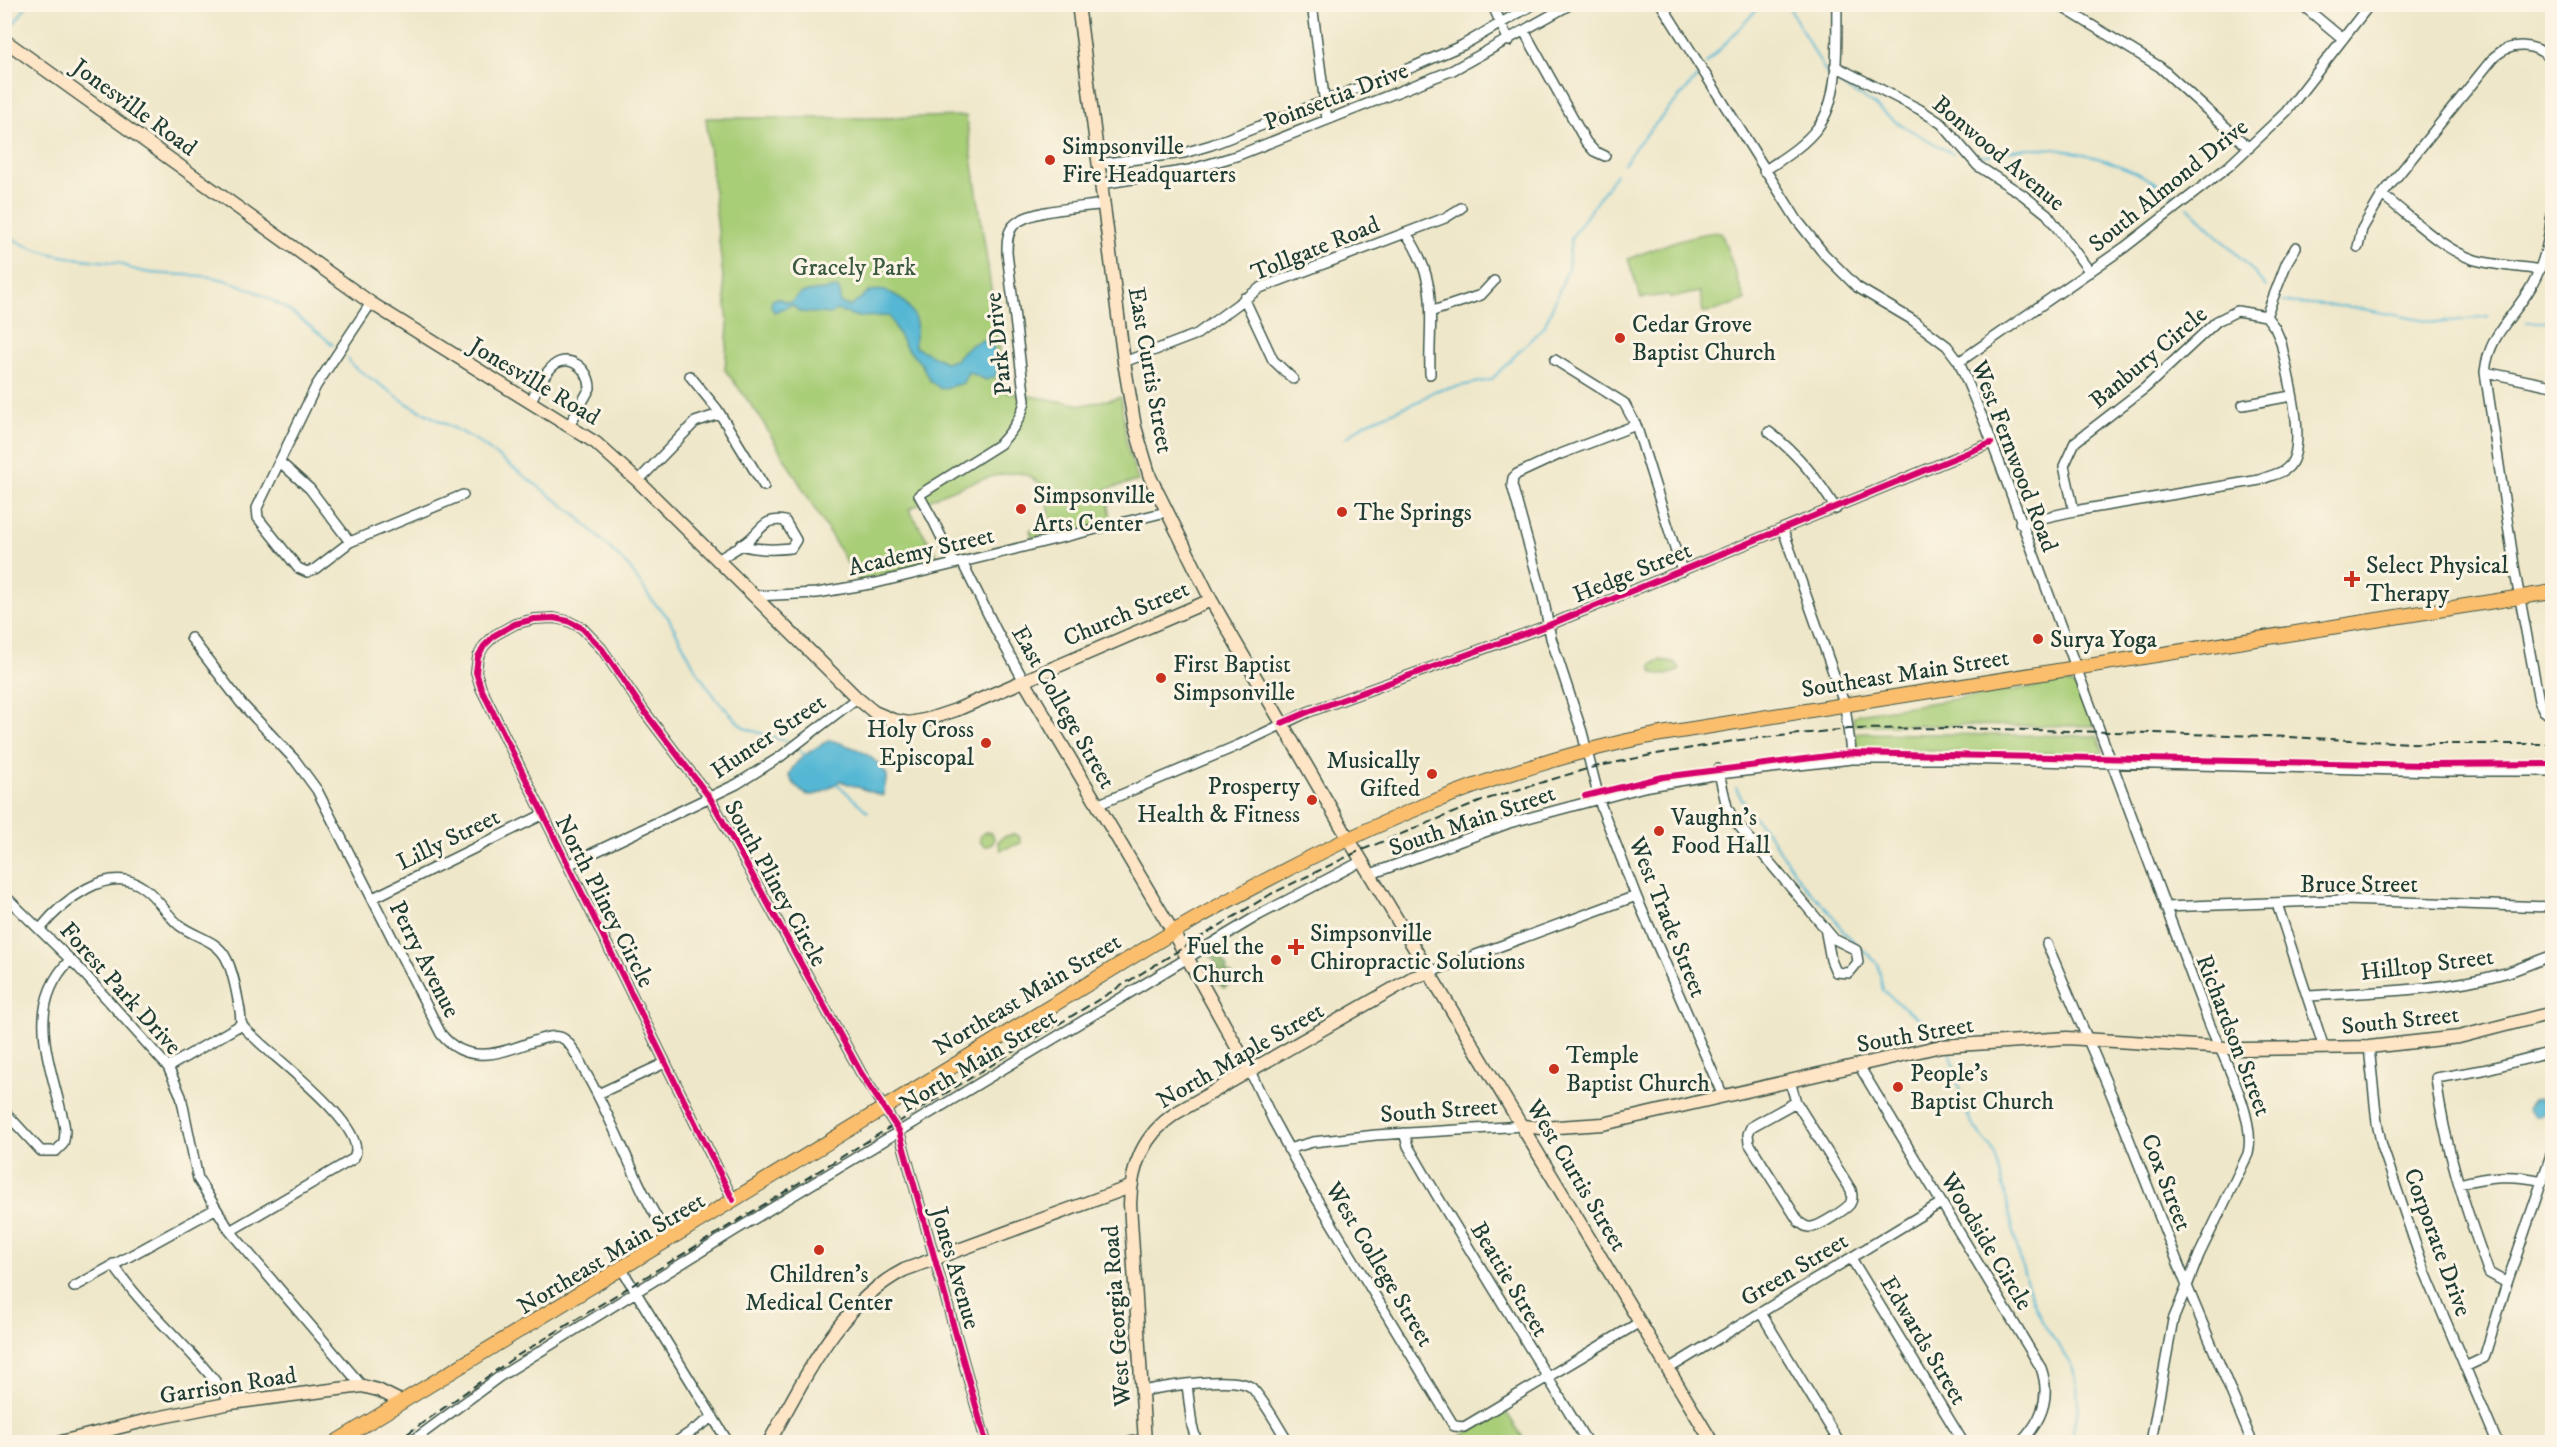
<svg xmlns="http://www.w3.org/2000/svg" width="2557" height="1447" font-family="'IM FELL DW Pica',serif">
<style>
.green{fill:#a9ce78;stroke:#648656;stroke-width:1.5}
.forest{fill:#86b168;stroke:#52774e;stroke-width:1.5}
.water{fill:#55b7d4;stroke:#3a7a84;stroke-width:1.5}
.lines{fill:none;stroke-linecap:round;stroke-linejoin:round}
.stream{stroke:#55b7d4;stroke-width:2}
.street-casing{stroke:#3e564a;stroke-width:12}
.secondary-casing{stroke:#3e564a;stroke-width:15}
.primary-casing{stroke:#3e564a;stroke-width:16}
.street{stroke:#fff;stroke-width:9}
.secondary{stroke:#fde5c5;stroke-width:12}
.primary{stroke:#fabe6d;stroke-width:14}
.rail{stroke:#1f3d34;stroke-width:2;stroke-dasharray:9 4.5;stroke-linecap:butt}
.cycleway-casing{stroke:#fcf5e5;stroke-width:10}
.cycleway{stroke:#d6006c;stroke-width:6}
.poi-dot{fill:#c8321e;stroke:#fcf5e5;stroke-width:2}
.labels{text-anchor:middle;stroke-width:6;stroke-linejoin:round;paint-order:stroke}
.street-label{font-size:24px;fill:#1f3d34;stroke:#fcf5e5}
.poi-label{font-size:24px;fill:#1f3d34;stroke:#fcf5e5;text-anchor:start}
.park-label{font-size:24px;fill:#3b5a42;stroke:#fcf5e5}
</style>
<rect width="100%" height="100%" fill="#fcf5e5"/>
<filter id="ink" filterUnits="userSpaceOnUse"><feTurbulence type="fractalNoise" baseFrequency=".0167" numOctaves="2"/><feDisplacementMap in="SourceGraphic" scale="12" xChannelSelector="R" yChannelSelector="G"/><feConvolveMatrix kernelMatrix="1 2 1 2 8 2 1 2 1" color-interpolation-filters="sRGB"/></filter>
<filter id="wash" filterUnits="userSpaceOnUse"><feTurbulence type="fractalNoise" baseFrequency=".008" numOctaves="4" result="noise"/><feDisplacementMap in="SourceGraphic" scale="24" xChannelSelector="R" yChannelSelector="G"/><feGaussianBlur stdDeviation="1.35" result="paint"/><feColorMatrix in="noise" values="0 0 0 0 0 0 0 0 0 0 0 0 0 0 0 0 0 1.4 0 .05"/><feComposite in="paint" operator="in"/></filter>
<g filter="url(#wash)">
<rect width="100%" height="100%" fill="#efe7c9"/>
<path class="green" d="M966,116L1006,392L1083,405L1121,397L1127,447L1138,481L1106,489L1112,524L1032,538L1030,530L1052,524L1044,486C1038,482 1031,477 1024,474C999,467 933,498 909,509L940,561L858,581L758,414L725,370L728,324L706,118H880Z
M1721,232L1745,300L1714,311L1703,312L1700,292L1670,298L1667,295L1641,298L1628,259C1658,248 1689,233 1721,232Z
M1659,660L1674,662L1680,668L1678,671L1666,675L1653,673L1651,665Z
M2065,682C2084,686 2088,711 2095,726L1854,725L1853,718L1858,714Z
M1855,733L2097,736L2103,750L2102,753L2093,754L1863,750L1857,745Z
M980 839a7 7 0 1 1 14 0a7 7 0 1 1-14 0Z
M1014,834L1019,836L1021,843L1001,850L998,842L1003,837Z
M1504,1409L1526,1442H1452Z"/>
<path class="forest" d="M1212,952L1215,955H1221L1227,967L1226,971L1232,975L1233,985L1229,984L1224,988L1218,983V977L1223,973L1215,968L1214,959L1210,956Z"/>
<path class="water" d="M837,288L840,291V303L850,306C858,303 862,295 869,292C889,285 912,303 916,323C918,331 913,339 915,347L945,362L956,360C962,349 979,338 992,340L997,366L996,376L986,380L968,372L963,383L941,389L930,381L922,365L905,346L889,316L858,317L836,310L831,314L800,312L792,305L774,312L771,306L772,300L777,298L790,303L801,293Z
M830,740C856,748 872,752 887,775L883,796L840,781C817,796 806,805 789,776C793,760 816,747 830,740Z
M2540,1099L2546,1110L2539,1117H2535L2527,1109L2533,1101Z"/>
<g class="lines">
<path class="stream" d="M1790,4L1792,13L1828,76
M4,30L16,21L28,4
M1706,64L1762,4
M1839,84L1873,104L1896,122L1953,154
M1976,156C1995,157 2012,148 2031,148C2081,147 2141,169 2181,200
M1624,164L1636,146L1698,76
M2188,207L2245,262L2266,287
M4,233C36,257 81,259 120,263C145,279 181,272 210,277C256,284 299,315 333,345
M2283,302L2352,307L2437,323L2488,316
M2525,322H2552
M348,359L353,366L408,404L476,440L575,514L629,567L653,602L668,617L698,673L718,701L744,728L789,742
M1346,438L1364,424L1421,400L1434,391L1491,380L1545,325L1568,269L1571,238L1616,174
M799,750L806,756
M835,782L868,812
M1736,788L1749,812L1765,829L1802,883L1830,912L1844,932L1878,964L1883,991L1945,1039
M1950,1052C1958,1075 1959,1100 1971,1122C1978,1135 1992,1143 1996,1159C2012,1212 2017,1270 2042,1321C2050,1337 2065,1350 2072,1367C2081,1388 2079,1422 2069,1442"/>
</g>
</g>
<g filter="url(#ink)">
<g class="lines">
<defs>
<path id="street" d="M1312,4L1327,120
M1492,4L1509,41
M1661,4L1797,220L1824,254L1857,287L1911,319L1947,346L1959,362L1985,424L2209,1023C2223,1058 2257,1118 2248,1154L2199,1255L2187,1286L2252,1442
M2057,4L2160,67L2249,148
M2301,4L2343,39
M1524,31L1586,142L1594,151L1605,156
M1835,66L1919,109L1942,124L1978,166L2023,195L2047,214L2090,272
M1098,164L1184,153L1211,145L1415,66L1463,45L1534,4
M1764,171C1782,159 1805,145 1818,127C1841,98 1836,40 1837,4
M1101,184L1189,170L1236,156L1453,70L1571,4
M2382,195C2412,217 2439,248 2475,260C2496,266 2518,266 2540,270
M2552,210C2550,238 2545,262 2531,287C2513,318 2489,334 2485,372L2515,572L2539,701L2544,711L2552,717
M1406,233C1441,285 1428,317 1430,374
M2358,247L2362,229L2382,195L2494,57C2512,41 2536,43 2552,60
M1244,298L1273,360L1293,379
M371,303L316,386L257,508L258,518L298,568L307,572L315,569L350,542L463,495
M1433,311L1481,295L1494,281
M2237,311L2266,316L2275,328L2281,342C2286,369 2311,451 2286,469C2280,474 2268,476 2260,480L2074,511L2064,466L2075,442L2145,388L2217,321Z
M2266,316L2287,262L2296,247
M1555,360L1624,403L1636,425L1682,571
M1124,362L1197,334L1260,288L1445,218L1461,208
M1959,362L2125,247L2229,166L2286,112L2370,4
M2485,372L2552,386
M690,376L717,409L764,486
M530,403C536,391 541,378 550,369C566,350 590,368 590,388L569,426
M2243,405L2291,396
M1636,425L1558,455L1517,474L1513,478L1512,485L1543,597L1551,638L1582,732L1601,806L1636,896L1723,1096
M1769,432C1798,454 1817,478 1836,509
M281,463L310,489L350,542
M638,481L695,422L719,414
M2020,523L2074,511
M1783,530L1845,706L1852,759
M718,560C728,553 741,547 750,539C762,528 766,517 785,521L796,540L791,548C773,550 757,550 740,545
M962,562L997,632L1024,681
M954,563L933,520L919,495L1000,444C1012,431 1021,419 1025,401L1007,253C1007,244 1007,233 1013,226C1029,209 1081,208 1104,204
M753,596L817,593L876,583L1166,512
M191,638L241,703L295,760L317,790L441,1034C481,1084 542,1024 564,1039C573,1046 579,1060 584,1070C616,1124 635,1186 669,1238
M1718,769L1727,807L1734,820L1834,939L1856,950L1858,962L1849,973L1836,972L1831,960L1825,928
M1097,805L1239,745L1308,712L1549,625L1991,443
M568,865L737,784L780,757L857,698
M1371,874L1509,823L1644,787L1719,774L1852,759H1956L2440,771H2552
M4,895L80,969L168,1067L181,1096L198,1179L230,1231L362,1386
M373,898L542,815
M2277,904L2324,1048
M2165,907L2345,900L2552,907
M40,929C62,902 108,862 144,888C158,898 166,914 179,925C194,937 216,939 226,958C234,973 237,995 240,1011C241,1015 240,1021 242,1025C245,1030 253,1036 258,1041C276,1059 374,1132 353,1159L230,1231
M2047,944L2112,1096L2187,1286L2173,1320L2151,1442
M1430,972L1636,896
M2308,996C2373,992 2441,991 2505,973C2519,969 2534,962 2548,957
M2369,1047L2377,1123L2382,1146L2425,1272L2497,1442
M1858,1064L2041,1368C2051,1396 2042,1421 2021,1442
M168,1067L242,1024
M1250,1071L1273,1120L1312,1191L1454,1426L1464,1427L1640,1322
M1790,1081L1796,1102L1851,1190C1852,1195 1853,1199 1850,1204C1845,1210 1820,1226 1812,1227C1807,1228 1803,1225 1799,1222L1749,1143L1748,1134L1751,1127L1796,1102
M598,1094L665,1063
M4,1111L41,1151H56L63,1144C68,1130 62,1117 59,1103C46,1051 28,1003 70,960
M1404,1133L1408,1146L1439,1199L1587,1442
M1288,1149L1313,1142L1376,1135L1523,1126
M2459,1184C2488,1176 2512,1174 2543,1181
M733,1200L481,688L476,672L478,657L484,646L495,635L515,624L534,619L554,618L568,621L582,628L602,649L644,711L710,798L861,1073L899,1131L986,1442
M1851,1258L1963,1442
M113,1264C146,1315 198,1352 231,1403
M621,1268L728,1442
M2507,1283L2489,1273C2466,1210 2444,1146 2436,1078L2483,1070L2552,1052
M74,1287L215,1209
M1761,1313L1839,1442
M2465,1367L2484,1358L2507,1283L2552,1152
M1668,1369L1941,1203
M1187,1385L1192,1426L1197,1442
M1142,1391C1163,1387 1237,1374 1252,1388C1266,1403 1277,1425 1288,1442
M411,1442L499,1377L734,1231L1259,915L1362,861
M676,1442L713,1417
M1130,1442L1145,1439"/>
<path id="secondary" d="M1078,4L1124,362L1135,427L1150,477L1211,600L1348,838L1712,1442
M4,40L371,303L596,443L638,481L857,698L874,712L893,720L909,723L929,719L956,710L1211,600
M1024,681L1173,932L1250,1071
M1523,1126L1542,1128L1603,1124L1941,1046L2067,1038L2243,1049L2369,1047L2459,1037L2552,1013
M61,1442L152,1419L231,1403L362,1386L378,1390L402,1402
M769,1442C805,1379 837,1305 904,1270L1130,1187
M1145,1442L1130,1204C1131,1166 1143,1135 1176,1113L1412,978L1430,972"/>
<path id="primary" d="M336,1442L1173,932C1324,844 1482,769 1655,735L2552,592"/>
</defs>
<use href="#street" class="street-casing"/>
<use href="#secondary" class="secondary-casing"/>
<use href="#primary" class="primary-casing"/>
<use href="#street" class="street"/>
<use href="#secondary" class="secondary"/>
<use href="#primary" class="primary"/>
<path class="rail" d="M396,1442L515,1357L1271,894L1357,852L1487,799L1590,768L1656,754L1740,740L1849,729L1954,728L2267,736L2433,744H2552"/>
<defs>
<path id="cycleway" d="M1282,723L1308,712L1549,625L1991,443
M1585,796L1663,777L1851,753L2428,765L2552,764
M733,1200L481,688L476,672L478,657L484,646L495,635L515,624L534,619L554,618L568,621L582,628L602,649L644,711L710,798L861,1073L899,1131L986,1442"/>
</defs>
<use href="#cycleway" class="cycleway-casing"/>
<use href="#cycleway" class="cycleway"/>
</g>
</g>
<g class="poi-dot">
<circle cx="1050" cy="160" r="6"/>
<circle cx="1620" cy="338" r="6"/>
<circle cx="1021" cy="509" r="6"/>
<circle cx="1342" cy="512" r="6"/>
<path d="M2349 570h6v6h6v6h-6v6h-6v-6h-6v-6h6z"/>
<circle cx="2038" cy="639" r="6"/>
<circle cx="1161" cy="678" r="6"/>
<circle cx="986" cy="743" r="6"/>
<circle cx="1432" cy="774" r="6"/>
<circle cx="1312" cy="800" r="6"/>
<circle cx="1659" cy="831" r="6"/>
<path d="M1293 938h6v6h6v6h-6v6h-6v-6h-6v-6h6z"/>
<circle cx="1276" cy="960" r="6"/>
<circle cx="1554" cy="1069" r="6"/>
<circle cx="1898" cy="1087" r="6"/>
<circle cx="819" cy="1250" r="6"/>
</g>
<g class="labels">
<g class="street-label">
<text transform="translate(1336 96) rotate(-21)" y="8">Poinsettia Drive</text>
<text transform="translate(135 107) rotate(36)" y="8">Jonesville Road</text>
<text transform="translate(1999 153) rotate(40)" y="8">Bonwood Avenue</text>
<text transform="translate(2168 185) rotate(-39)" y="8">South Almond Drive</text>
<text transform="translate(1315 248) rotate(-22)" y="8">Tollgate Road</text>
<text transform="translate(998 344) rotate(-96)" y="8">Park Drive</text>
<text transform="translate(2148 357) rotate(-40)" y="8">Banbury Circle</text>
<text transform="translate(1151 370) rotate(80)" y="8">East Curtis Street</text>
<text transform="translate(535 381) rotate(31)" y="8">Jonesville Road</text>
<text transform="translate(2015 456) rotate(69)" y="8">West Fernwood Road</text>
<text transform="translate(921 551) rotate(-13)" y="8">Academy Street</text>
<text transform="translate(1632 572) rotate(-22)" y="8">Hedge Street</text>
<text transform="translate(1126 613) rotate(-23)" y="8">Church Street</text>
<text transform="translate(1905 673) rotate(-9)" y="8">Southeast Main Street</text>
<text transform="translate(1064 707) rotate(60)" y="8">East College Street</text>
<text transform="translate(768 736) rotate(-34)" y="8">Hunter Street</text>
<text transform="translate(1472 820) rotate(-19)" y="8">South Main Street</text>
<text transform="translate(448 839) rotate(-26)" y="8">Lilly Street</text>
<text transform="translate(776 883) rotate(61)" y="8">South Pliney Circle</text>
<text x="2359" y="892">Bruce Street</text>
<text transform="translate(605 901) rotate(63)" y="8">North Pliney Circle</text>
<text transform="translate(1668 917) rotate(68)" y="8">West Trade Street</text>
<text transform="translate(425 959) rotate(63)" y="8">Perry Avenue</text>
<text transform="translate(2427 964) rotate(-7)" y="8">Hilltop Street</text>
<text transform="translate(121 988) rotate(48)" y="8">Forest Park Drive</text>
<text transform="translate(1027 994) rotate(-31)" y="8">Northeast Main Street</text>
<text transform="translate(2400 1020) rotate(-6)" y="8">South Street</text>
<text transform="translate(1915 1034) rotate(-10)" y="8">South Street</text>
<text transform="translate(2234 1035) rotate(69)" y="8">Richardson Street</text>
<text transform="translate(1240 1055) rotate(-30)" y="8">North Maple Street</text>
<text transform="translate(978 1060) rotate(-31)" y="8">North Main Street</text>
<text transform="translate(1439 1110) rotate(-4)" y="8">South Street</text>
<text transform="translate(1577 1175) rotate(59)" y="8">West Curtis Street</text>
<text transform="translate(2167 1182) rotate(69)" y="8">Cox Street</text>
<text transform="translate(1987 1241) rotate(59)" y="8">Woodside Circle</text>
<text transform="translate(2438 1242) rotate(70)" y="8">Corporate Drive</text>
<text transform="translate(611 1253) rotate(-31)" y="8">Northeast Main Street</text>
<text transform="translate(1380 1264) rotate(59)" y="8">West College Street</text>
<text transform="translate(956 1268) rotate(74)" y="8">Jones Avenue</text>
<text transform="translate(1794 1269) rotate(-31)" y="8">Green Street</text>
<text transform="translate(1510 1279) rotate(59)" y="8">Beattie Street</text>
<text transform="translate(1116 1316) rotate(-94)" y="8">West Georgia Road</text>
<text transform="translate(1924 1340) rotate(59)" y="8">Edwards Street</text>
<text transform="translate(228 1385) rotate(-9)" y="8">Garrison Road</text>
</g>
<g class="poi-label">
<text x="1062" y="154">Simpsonville<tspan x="1062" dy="28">Fire Headquarters</tspan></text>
<text x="1632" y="332">Cedar Grove<tspan x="1632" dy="28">Baptist Church</tspan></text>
<text x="1033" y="503">Simpsonville<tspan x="1033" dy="28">Arts Center</tspan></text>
<text x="1354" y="520">The Springs</text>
<text x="2366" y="573">Select Physical<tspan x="2366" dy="28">Therapy</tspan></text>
<text x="2050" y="647">Surya Yoga</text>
<text x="1173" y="672">First Baptist<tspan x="1173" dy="28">Simpsonville</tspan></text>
<text x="974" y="737" text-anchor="end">Holy Cross<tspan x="974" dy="28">Episcopal</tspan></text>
<text x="1420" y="768" text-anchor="end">Musically<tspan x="1420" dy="28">Gifted</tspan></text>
<text x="1300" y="794" text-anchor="end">Prosperty<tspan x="1300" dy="28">Health &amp; Fitness</tspan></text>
<text x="1671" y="825">Vaughn’s<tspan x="1671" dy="28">Food Hall</tspan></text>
<text x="1310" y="941">Simpsonville<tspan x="1310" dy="28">Chiropractic Solutions</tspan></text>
<text x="1264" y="954" text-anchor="end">Fuel the<tspan x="1264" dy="28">Church</tspan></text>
<text x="1566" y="1063">Temple<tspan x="1566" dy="28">Baptist Church</tspan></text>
<text x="1910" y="1081">People's<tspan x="1910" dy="28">Baptist Church</tspan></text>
<text x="819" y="1282" text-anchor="middle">Children's<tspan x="819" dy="28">Medical Center</tspan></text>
</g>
<g class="park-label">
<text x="854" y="275">Gracely Park</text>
</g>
</g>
<rect width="2557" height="1447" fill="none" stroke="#fcf5e5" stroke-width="24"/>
</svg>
